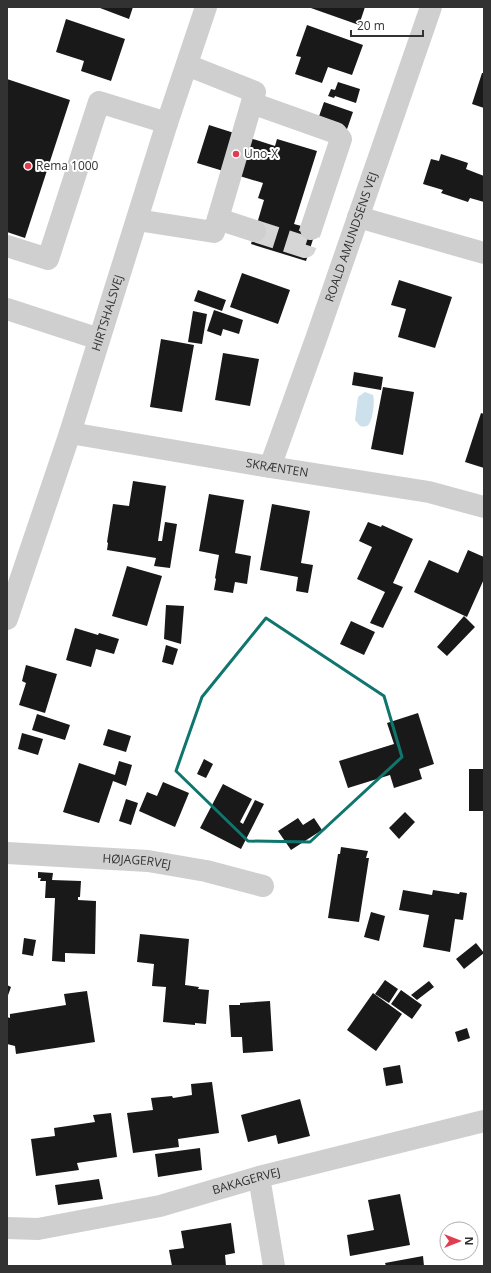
<svg xmlns="http://www.w3.org/2000/svg" width="491" height="1273" font-family="'Open Sans',sans-serif">
<style>
.water{fill:#cce1eb}
.building{fill:#191919}
.lines{fill:none;stroke-linecap:round;stroke-linejoin:round}
.minor-tunnel{stroke:#d6d6d6;stroke-width:22;stroke-dasharray:22 11;stroke-linecap:butt}
.minor{stroke:#cfcfcf;stroke-width:22}
.marked{fill:none;stroke:#0f766e;stroke-width:3;stroke-linejoin:round}
.poi-dot{fill:#e13d51;stroke:#fff;stroke-width:1.5}
.labels{text-anchor:middle;stroke-width:4;stroke-linejoin:round;paint-order:stroke}
.poi-label{font-size:12px;fill:#323232;stroke:#fff;text-anchor:start}
.street-label{font-size:12px;fill:#323232;stroke:#fff}
</style>
<rect width="100%" height="100%" fill="#fff"/>
<path class="water" d="M365,392L373,395C375,401 373,419 369,424C367,427 364,427 360,426L355,420L358,397Z"/>
<path class="building" d="M101,7H133L129,19L100,8Z
M308,7H365L359,25Z
M66,19L125,39L111,81L81,71L84,61L56,52Z
M307,25L363,45L352,75L328,67L322,83L295,74L301,57L296,56Z
M482,73H484V108L472,104Z
M7,79L70,100L25,238L7,232Z
M338,82L360,89L356,103L335,96L334,98L328,96L331,89L335,90Z
M324,102L353,112L346,132L317,122Z
M209,125L275,146L277,139L317,151L294,224L316,230L306,261L251,244L264,200L258,198L263,183L197,163Z
M441,154L468,163L466,169L484,176V202L470,198L468,202L441,193L443,190L423,184L431,159L439,161Z
M242,273L290,290L278,324L230,307Z
M399,280L452,297L435,348L398,337L406,309L391,305Z
M198,290L226,300L222,311L194,301Z
M214,310L243,320L239,334L223,329L221,336L207,331Z
M193,311L207,314L202,344L188,342Z
M161,339L194,345L182,412L150,407Z
M223,353L259,359L250,406L215,400Z
M354,372L383,377L381,390L352,385Z
M383,387L414,392L403,455L371,449Z
M481,413L484,414V468L465,462Z
M133,481L166,486L158,541H162L165,522L177,524L170,568L154,566L156,558L107,550L108,543L107,542L113,504L129,506Z
M209,494L244,500L235,553L251,556L247,584L235,582L233,593L214,590L216,579L215,578L219,555L199,551Z
M272,504L310,511L301,563L313,565L308,593L296,591L298,577L260,570Z
M368,522L381,527L382,525L413,539L393,583L403,587L383,628L370,623L385,592L357,579L372,547L359,541Z
M468,550L484,557V579L467,617L414,592L429,560L458,573Z
M127,566L162,576L147,626L112,616Z
M166,605L184,606L181,644L164,639Z
M464,616L475,627L447,656L437,647Z
M351,621L375,632L364,655L340,644Z
M75,628L98,635L99,633L119,639L114,654L96,649L91,667L66,660Z
M166,645L178,649L173,665L162,662Z
M26,665L57,674L45,713L19,705L26,683L22,681Z
M418,713L434,764L419,769L422,779L394,788L390,775L348,788L339,761L394,744L387,723Z
M37,714L70,725L65,740L32,730Z
M108,729L131,736L126,752L103,745Z
M22,733L43,739L38,755L18,749Z
M204,759L213,764L206,778L197,774Z
M119,761L132,765L126,786L113,781L99,823L63,812L79,763L115,775Z
M469,769H484V811H469Z
M163,782L189,793L175,827L139,811L147,792L157,796Z
M223,784L252,799L240,822L243,824L255,800L264,804L241,849L200,828Z
M126,799L138,803L131,825L119,821Z
M405,812L415,822L399,839L389,828Z
M298,818L303,825L314,818L322,830L291,850L278,831Z
M341,847L368,851L366,858H369L359,922L328,918L338,854H340Z
M38,872L53,873L52,880L81,881L80,897H78V900L96,901L95,954L65,953V962L52,961L55,898H45L46,881H40L41,878H38Z
M403,890L432,895L433,890L459,894L460,892L467,893L463,920L455,919L450,952L423,947L429,915L399,910Z
M371,912L385,916L379,941L364,937Z
M140,934L189,939L185,985L199,987L198,989L209,990L206,1024L195,1023V1025L163,1022L166,987L152,986L154,964L137,962Z
M24,938L36,940L33,956L22,954Z
M476,943L484,953L464,969L456,959Z
M385,980L398,989L389,1003L375,994Z
M429,981L434,987L417,1000L411,995Z
M7,985L11,987L7,998Z
M401,990L422,1005L412,1019L391,1004Z
M87,991L95,1042L16,1054L15,1046L7,1044V1017L10,1018V1014L66,1005L64,994Z
M373,993L402,1014L376,1051L347,1030Z
M270,1001L273,1051L243,1053L242,1037H231L229,1005H240V1003Z
M467,1028L470,1038L458,1042L455,1032Z
M400,1065L403,1083L386,1086L383,1068Z
M212,1082L219,1133L178,1139L179,1147L133,1153L127,1113L153,1110L151,1098L172,1096L173,1098L192,1095L191,1084Z
M300,1099L310,1136L278,1144L276,1135L248,1142L241,1115Z
M111,1113L117,1157L77,1163L79,1170L36,1176L31,1139L55,1136L54,1128L95,1122L93,1115Z
M200,1148L202,1170L158,1177L155,1154Z
M99,1179L103,1199L58,1205L55,1185Z
M400,1194L410,1245L350,1256L347,1235L374,1230L368,1200Z
M231,1223L235,1253L225,1255L226,1266H172L169,1250L184,1248L181,1231Z
M423,1256L424,1266H386L385,1263Z"/>
<g class="lines">
<path class="minor-tunnel" d="M255,231L305,247L311,229"/>
<g class="minor">
<path d="M252,103L336,133L341,139L311,229"/>
<path d="M358,217L484,253"/>
<path d="M218,219L255,231"/>
<path d="M137,220L214,232L255,92L187,65"/>
<path d="M7,246L48,259L99,102L167,123"/>
<path d="M7,309L99,339"/>
<path id="s1" d="M70,433L270,467L429,492L484,507"/>
<path id="s2" d="M270,467L316,339L431,7"/>
<path id="s3" d="M7,619L70,433L167,123L206,7"/>
<path id="s4" d="M7,853L148,861L206,871L263,886"/>
<path d="M259,1177L274,1266"/>
<path id="s5" d="M7,1228L38,1229L160,1206L259,1177L484,1121"/>
</g>
</g>
<path class="marked" d="M266,618L384,696L402,757L310,842L248,841L176,771L202,697Z"/>
<g class="poi-dot">
<circle cx="236" cy="154" r="4"/>
<circle cx="28" cy="166" r="4"/>
</g>
<g class="labels">
<g class="poi-label">
<text x="244" y="158">Uno-X</text>
<text x="36" y="170">Rema 1000</text>
</g>
<g class="street-label">
<text dy="4" stroke="none"><textPath href="#s2" startOffset="244">ROALD AMUNDSENS VEJ</textPath></text>
<text dy="4" stroke="none"><textPath href="#s3" startOffset="322">HIRTSHALSVEJ</textPath></text>
<text dy="4" stroke="none"><textPath href="#s1" startOffset="210">SKRÆNTEN</textPath></text>
<text dy="4" stroke="none"><textPath href="#s4" startOffset="130">HØJAGERVEJ</textPath></text>
<text dy="4" stroke="none"><textPath href="#s5" startOffset="245">BAKAGERVEJ</textPath></text>
</g>
</g>
<rect width="491" height="1273" fill="none" stroke="#323232" stroke-width="16"/>
<g transform="translate(459 1241) rotate(90)"><circle r="19" fill="#ffffff" stroke="#adadad"/>
<path d="M0-3L7 15L0 10L-7 15Z" fill="#e13d51"/>
<text y="-6" font-size="11" font-weight="bold" text-anchor="middle" fill="#323232">N</text>
</g>
<path d="M351 30v6h72v-6" fill="none" stroke="#323232" stroke-width="2"/>
<text x="357" y="30" font-size="12" fill="#323232" stroke="#ffffff" stroke-width="3" paint-order="stroke">20 m</text>
</svg>
